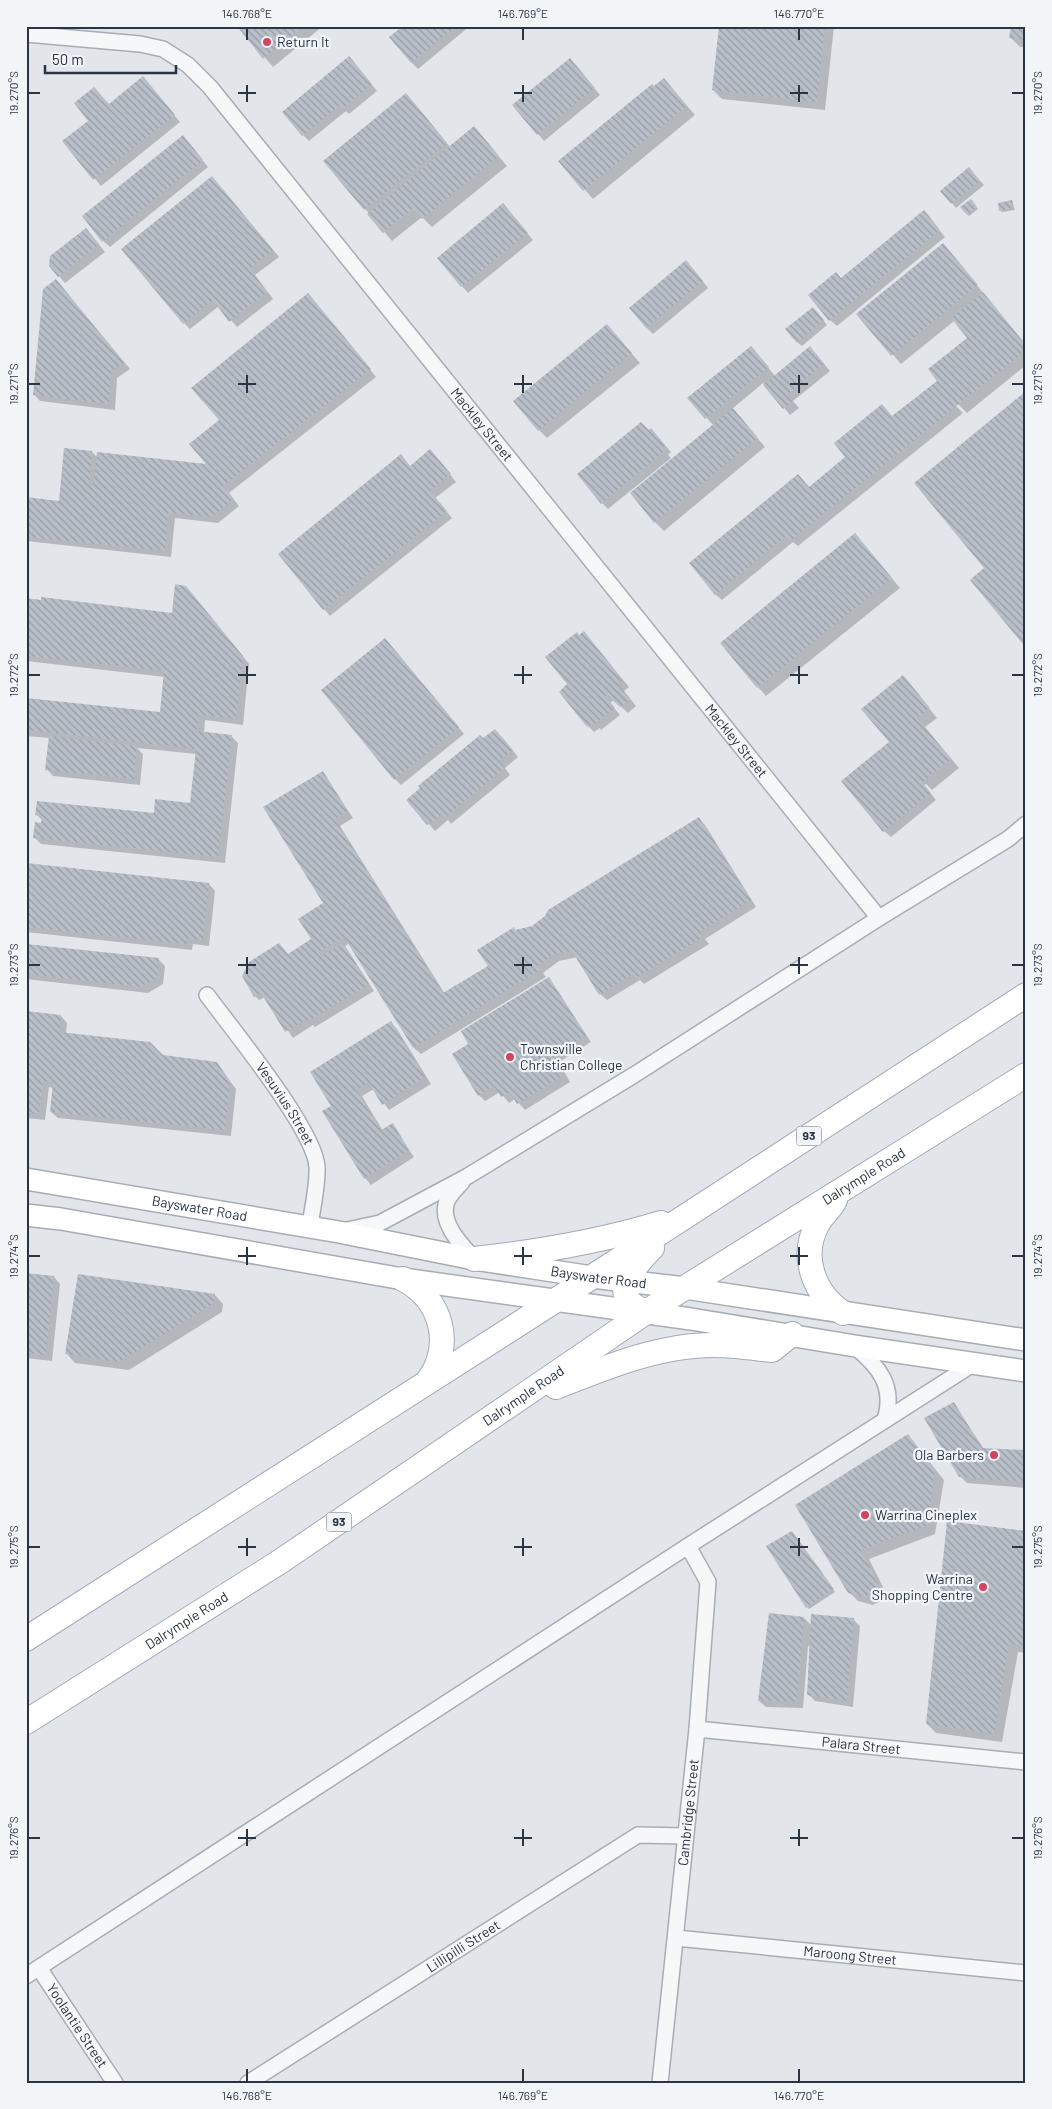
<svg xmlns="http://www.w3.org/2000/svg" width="1052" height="2109" font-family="Barlow,sans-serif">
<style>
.shadow{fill:#0003}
.building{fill:url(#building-back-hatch)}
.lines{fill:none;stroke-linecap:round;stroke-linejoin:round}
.street-casing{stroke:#a7adb5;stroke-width:18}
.secondary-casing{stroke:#a7adb5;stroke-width:24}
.primary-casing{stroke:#a1aab7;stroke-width:26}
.street{stroke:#f5f7f9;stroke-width:15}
.secondary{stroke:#fff;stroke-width:21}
.primary{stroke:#fff;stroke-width:24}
.ticks{fill:none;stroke:#2a3443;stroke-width:2}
.poi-dot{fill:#d1465e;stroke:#f2f5f8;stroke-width:2}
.labels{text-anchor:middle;stroke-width:4.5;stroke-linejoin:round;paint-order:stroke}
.shield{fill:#f2f5f8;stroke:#666e79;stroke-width:1}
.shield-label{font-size:12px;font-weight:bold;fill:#2a3443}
.poi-label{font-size:14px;fill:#2a3443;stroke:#f2f5f8;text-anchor:start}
.street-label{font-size:14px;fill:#2a3443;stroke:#f2f5f8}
.neatline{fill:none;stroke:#2a3443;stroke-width:2}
.ticks-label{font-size:12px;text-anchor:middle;fill:#2a3443}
</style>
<defs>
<pattern id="building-back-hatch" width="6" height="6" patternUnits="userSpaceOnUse" patternTransform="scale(1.25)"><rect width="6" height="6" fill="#b9bfc8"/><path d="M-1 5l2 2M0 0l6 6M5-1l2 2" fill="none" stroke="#979ca4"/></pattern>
</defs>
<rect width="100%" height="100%" fill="#e2e6eb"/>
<path class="shadow" d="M238,26H323L273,67Z
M405,26H470L418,69L412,63Z
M720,26H834L825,110L722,99L713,90Z
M1026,26V47H1020L1011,38Z
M355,64L377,91L349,114L346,111L309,141L303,135Z
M576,66L600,95L544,141L538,134Z
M664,79L695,115L593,199L560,161Z
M149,85L180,122L101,186L64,141L90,121L94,88L109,105Z
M415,104L450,147L482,137L507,166L432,227L422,217L392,241L325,161Z
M189,143L208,167L110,247L103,241Z
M973,173L984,185L956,208L942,191Z
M218,184L279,257L255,275L273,299L237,327L219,306L190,329L184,323Z
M971,201L978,209L969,216L962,207Z
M1012,202L1015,210L1002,212L1000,210Z
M503,205L533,240L468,293L438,258Z
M930,219L945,237L837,326L830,320L842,279Z
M92,236L105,252L65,283L50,266Z
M943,244L1026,345V365L967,413L958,404H954L963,413L798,546L793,542L722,600L715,594L798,475L810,488L939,381L968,338L954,321L901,364L858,314Z
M693,269L708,288L653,334L646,327Z
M56,280L130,369L117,378L115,410L40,401L34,394Z
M314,301L376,377L229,493L239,506L218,523L175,518L171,557L26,541V499L60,502L92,452L98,458L209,465L220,421Z
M817,312L827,325L802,346L797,342Z
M607,325L640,363L547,438L539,430Z
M757,354L775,376L816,354L830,371L793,401L799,408L790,415L763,383L732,409L765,447L664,531L655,522L714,426L689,398Z
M1026,393V646L986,568Z
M649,431L657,436L671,452L668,455L671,458L608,509L602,503Z
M401,456L411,467L437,458L456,482L435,498L452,518L330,616L324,609Z
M863,544L900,588L766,696L758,687Z
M186,587L249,664L243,725L205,720L204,733L231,736L238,743L225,863L41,844L34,837L42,824L43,821L37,815H155L191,805L196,754L137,748L143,754L140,785L53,776L47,769L50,738L26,736V700L161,714L165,677L26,661V599L173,615Z
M584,633L629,687L624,691L636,706L628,713L614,700L610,703L620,715L601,730L600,728L594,732L588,726L569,685Z
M391,646L464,734L401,785L395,779Z
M911,686L937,718L925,727L959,768L932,790L926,784L924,785L936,800L891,837L884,831Z
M502,737L518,757L505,768L510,775L451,824L448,820L435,831L408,800L484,740Z
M322,772L353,818L340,826L445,994L489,966L516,931L533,927L698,819L705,825L756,907L705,939L709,944L644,984L640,980L607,1000L600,994L578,957L559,961L543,973L546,977L421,1054L414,1048L350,943L345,946L374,991L315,1027L313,1025L293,1038L265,997L259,1000L255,996L279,944L288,955L313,939L325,904Z
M26,865L209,884L215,891L209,946L193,944L192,950L26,932Z
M26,945L158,959L165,966L163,984L148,993L26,979Z
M549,979L591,1042L559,1062L570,1082L525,1110L515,1099L509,1103L500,1092L485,1101L479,1095Z
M26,1012L61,1016L67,1023L66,1034L163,1056L216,1063L236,1089L231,1136L58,1118L51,1112L54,1088L49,1087L45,1120L26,1118Z
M391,1023L397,1029L431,1084L389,1110L374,1089L362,1096L383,1131L392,1125L414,1157L371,1185L365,1178L332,1106Z
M26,1274L54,1277L60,1284L52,1361L26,1358Z
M215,1295L223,1304L222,1312L129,1370L75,1363L67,1354Z
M954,1404L984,1449L1026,1451V1488L967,1483L960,1476Z
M908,1435L944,1480L935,1534L869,1559L888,1597L873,1605L858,1601L849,1592L797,1505Z
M1026,1532V1653L1018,1652L1002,1742L936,1733L927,1724Z
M794,1534L835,1592L809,1609L807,1607Z
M804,1618L812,1626L853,1619L860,1626L853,1707L815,1701L808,1694L811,1647L808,1646L803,1708L766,1707L759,1701Z"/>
<path class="building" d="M237,26H303L263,59Z
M403,26H456L411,63L389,37Z
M719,26H825L817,102L712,90Z
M1011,26H1026V40L1009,38Z
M349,56L372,84L342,109L339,106L302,136L282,112Z
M570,58L595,88L537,135L512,105Z
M143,76L175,115L93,180L62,141L88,121L74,103L94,87L109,104Z
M664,78L687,106L583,191L558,161L652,84L654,86Z
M406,93L447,143L364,210L323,161Z
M474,126L499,156L422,219L413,208L383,233L367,214Z
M183,135L203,160L102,242L82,216Z
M969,167L980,181L951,204L940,191Z
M212,176L273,250L250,268L267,292L229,322L213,300L183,324L121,249Z
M971,199L977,207L967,215L960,207Z
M1012,200L1014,208L999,211L998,203Z
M503,203L528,233L461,287L437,258Z
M924,210L940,230L829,321L808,295L836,272L841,278Z
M86,228L99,244L58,277L49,266L50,256Z
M943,243L978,285L891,356L856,314Z
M686,260L703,281L646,328L629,308Z
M56,279L124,363L111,371L109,404L33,395L43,289Z
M983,292L1026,345V350L790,541L786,536L715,595L689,563L798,474L809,487L845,457L834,443L882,404L892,416L937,381L928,369L967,338L951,318Z
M308,293L371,369L223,486L234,499L211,517L168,513L165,551L26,537V497L59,501L64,448L92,451L89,485L93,486L97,452L206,464L189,444L219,420L191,388Z
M813,307L824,320L797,343L785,329Z
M607,324L632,353L538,431L513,401Z
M751,346L769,367L705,419L687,398Z
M810,346L824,364L788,394L793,401L783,409L763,385Z
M1026,391V534L1020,539L1026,547V648L970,580L984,568L914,483Z
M733,408L758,438L654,523L630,493Z
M641,422L649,430L651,428L665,445L663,447L665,451L601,504L577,474Z
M430,449L451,474L430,491L447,511L323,610L278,554L401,454L410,466Z
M855,533L892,578L757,688L720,643Z
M175,584L186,586L243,656L236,719L199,715L197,731L232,735L218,857L33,838L35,822L41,823L42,816L35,815L37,801L154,813L155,799L190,803L196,749L26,730V698L160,712L164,671L26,656V598L41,600V597L172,613Z
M584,631L623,680L618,684L630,699L620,707L607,695L605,696L615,708L594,724L592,723L587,727L559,692L567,684L545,657L577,632L579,635Z
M385,638L459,727L394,780L321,690Z
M903,675L930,708L917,718L951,759L922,782L931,793L883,832L841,781L889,742L861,709Z
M495,729L513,750L499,761L505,768L444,818L441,815L427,825L406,800L420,788L418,786L480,735L483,738Z
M49,736L137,746L134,779L45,770Z
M323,771L348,811L335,819L443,993L488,966L477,950L514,927L515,930L532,926L545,916L548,910L699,817L751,900L700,932L703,937L636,978L633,974L599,995L572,951L552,955L538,966L540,970L413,1048L344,937L319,952L321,956L343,943L369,984L308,1021L307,1019L285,1032L261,993L264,991L254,997L242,976L249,962L279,943L288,954L311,939L298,919L323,903L263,807Z
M26,863L209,883L203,940L186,938V944L26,927Z
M26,944L159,958L157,978L141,987L26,974Z
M549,977L586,1035L553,1056L564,1075L517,1104L510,1092L501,1097L494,1086L478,1096L452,1054L468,1044L461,1031Z
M26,1011L61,1015L59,1032L150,1042L163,1055L217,1062L230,1081L225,1130L50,1112L53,1082L43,1081L39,1114L26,1113Z
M391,1021L425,1077L382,1105L369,1083L356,1090L381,1130L393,1123L409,1150L364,1179L322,1111L331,1106L310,1072Z
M26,1273L54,1276L46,1355L26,1353Z
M78,1274L215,1294L214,1303L119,1362L65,1354Z
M954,1402L982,1448L1026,1450V1482L959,1477L924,1418Z
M908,1434L935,1470L927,1525L861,1550L880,1588L864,1597L848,1593L795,1505Z
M947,1521L1026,1531V1646L1009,1644L994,1734L926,1724Z
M792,1531L834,1589L806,1608L766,1546Z
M769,1613L804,1617L797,1702L758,1701Z
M811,1614L854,1618L847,1701L807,1695Z"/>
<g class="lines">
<defs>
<g id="street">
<path id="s1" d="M26,34L140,44L163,49L188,65L210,87L879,918"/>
<path id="s2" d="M207,995C232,1029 315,1130 317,1167C318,1186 312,1208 310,1227"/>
<path d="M462,1182C456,1189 448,1196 446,1204C441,1225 462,1245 474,1259"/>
<path d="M347,1230L380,1223L468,1176L634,1075L879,918L1008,839L1026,824"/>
<path d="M855,1347C880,1367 895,1387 885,1420"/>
<path id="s3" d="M697,1729L1026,1762"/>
<path id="s4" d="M676,1938L1026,1973"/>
<path id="s5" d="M39,1968L115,2083"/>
<path d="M26,1976L688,1546L973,1364"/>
<path id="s6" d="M248,2083L638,1835L685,1836"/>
<path id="s7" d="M660,2083L697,1729L708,1582L688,1546"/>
</g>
<g id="secondary">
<path id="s8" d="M26,1179L339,1232L474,1259L592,1277L685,1288L1026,1340"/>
<path d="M26,1215L61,1219L403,1279L691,1319L855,1346L1026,1371"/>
</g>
<g id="primary">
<path d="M835,1200C831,1209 822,1215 817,1225C800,1257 814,1294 843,1313"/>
<path d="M474,1259C538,1252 599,1242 661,1223"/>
<path d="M403,1279C442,1299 454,1345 428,1381"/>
<path d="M646,1312C642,1310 636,1308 632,1304C612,1288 641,1259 652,1248"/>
<path d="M556,1387C606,1367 659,1345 714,1345C733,1345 753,1348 772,1350L792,1334"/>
<path d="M26,1639L592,1277L1026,995"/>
<path id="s9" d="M26,1722L281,1561L646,1312L1026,1075"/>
</g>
</defs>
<use href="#street" class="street-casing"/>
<use href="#secondary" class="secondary-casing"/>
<use href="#primary" class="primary-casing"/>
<use href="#street" class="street"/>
<use href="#secondary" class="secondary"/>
<use href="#primary" class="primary"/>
</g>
<path class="ticks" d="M247,28V40M523,28V40M799,28V40M247,85V102M523,85V102M799,85V102M28,93H40M238,93H256M514,93H532M790,93H808M1012,93H1024M247,375V393M523,375V393M799,375V393M28,384H40M238,384H256M514,384H532M790,384H808M1012,384H1024M247,666V684M523,666V684M799,666V684M28,675H40M238,675H256M514,675H532M790,675H808M1012,675H1024M247,957V974M523,957V974M799,957V974M28,965H40M238,965H256M514,965H532M790,965H808M1012,965H1024M247,1247V1265M523,1247V1265M799,1247V1265M28,1256H40M238,1256H256M514,1256H532M790,1256H808M1012,1256H1024M247,1538V1556M523,1538V1556M799,1538V1556M28,1547H40M238,1547H256M514,1547H532M790,1547H808M1012,1547H1024M247,1829V1846M523,1829V1846M799,1829V1846M28,1838H40M238,1838H256M514,1838H532M790,1838H808M1012,1838H1024M247,2069V2082M523,2069V2082M799,2069V2082"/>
<g class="poi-dot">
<circle cx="267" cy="42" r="5"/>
<circle cx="510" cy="1057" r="5"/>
<circle cx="994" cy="1455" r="5"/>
<circle cx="865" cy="1515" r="5"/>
<circle cx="983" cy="1587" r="5"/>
</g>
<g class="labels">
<g class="shield">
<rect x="796.5" y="1126.5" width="25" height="19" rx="4"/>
<rect x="326.5" y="1512.5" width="25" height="19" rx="4"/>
</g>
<g class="shield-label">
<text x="809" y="1140">93</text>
<text x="339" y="1526">93</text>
</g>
<g class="poi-label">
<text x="277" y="47">Return It</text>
<text x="520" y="1054">Townsville<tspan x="520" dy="16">Christian College</tspan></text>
<text x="984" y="1460" text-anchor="end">Ola Barbers</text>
<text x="875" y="1520">Warrina Cineplex</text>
<text x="973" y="1584" text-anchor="end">Warrina<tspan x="973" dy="16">Shopping Centre</tspan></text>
</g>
<g class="street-label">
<text dy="5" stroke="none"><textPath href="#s1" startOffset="632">Mackley Street</textPath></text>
<text dy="5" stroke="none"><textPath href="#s1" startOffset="1038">Mackley Street</textPath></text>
<text dy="5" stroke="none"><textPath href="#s2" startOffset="134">Vesuvius Street</textPath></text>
<text dy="5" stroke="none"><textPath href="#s9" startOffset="1000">Dalrymple Road</textPath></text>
<text dy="5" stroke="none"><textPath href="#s8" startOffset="176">Bayswater Road</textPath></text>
<text dy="5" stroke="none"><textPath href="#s8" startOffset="581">Bayswater Road</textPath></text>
<text dy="5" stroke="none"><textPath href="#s9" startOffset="595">Dalrymple Road</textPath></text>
<text dy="5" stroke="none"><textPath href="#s9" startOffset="190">Dalrymple Road</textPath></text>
<text dy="5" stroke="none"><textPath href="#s3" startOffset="165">Palara Street</textPath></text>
<text dy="5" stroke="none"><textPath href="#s7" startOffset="272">Cambridge Street</textPath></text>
<text dy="5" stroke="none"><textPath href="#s6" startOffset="255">Lillipilli Street</textPath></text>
<text dy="5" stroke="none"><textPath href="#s4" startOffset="175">Maroong Street</textPath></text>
<text dy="5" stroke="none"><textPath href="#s5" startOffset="69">Yoolantie Street</textPath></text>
</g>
</g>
<rect width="1052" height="2109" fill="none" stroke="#f2f5f8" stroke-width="55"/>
<path d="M45 65v8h131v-8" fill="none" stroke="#2a3443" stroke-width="2.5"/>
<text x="52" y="65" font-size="15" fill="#2a3443" stroke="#f2f5f8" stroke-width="4" paint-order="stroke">50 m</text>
<rect x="28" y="28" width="996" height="2054" class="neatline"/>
<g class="ticks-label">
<text x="247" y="18">146.768°E</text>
<text x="523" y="18">146.769°E</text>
<text x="799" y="18">146.770°E</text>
<text transform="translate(14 93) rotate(-90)" y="4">19.270°S</text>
<text transform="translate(1038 93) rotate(-90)" y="4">19.270°S</text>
<text transform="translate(14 384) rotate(-90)" y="4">19.271°S</text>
<text transform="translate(1038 384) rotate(-90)" y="4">19.271°S</text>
<text transform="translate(14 675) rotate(-90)" y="4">19.272°S</text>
<text transform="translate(1038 675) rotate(-90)" y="4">19.272°S</text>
<text transform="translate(14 965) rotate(-90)" y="4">19.273°S</text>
<text transform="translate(1038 965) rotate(-90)" y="4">19.273°S</text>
<text transform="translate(14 1256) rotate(-90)" y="4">19.274°S</text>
<text transform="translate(1038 1256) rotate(-90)" y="4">19.274°S</text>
<text transform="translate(14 1547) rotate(-90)" y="4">19.275°S</text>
<text transform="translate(1038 1547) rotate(-90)" y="4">19.275°S</text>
<text transform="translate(14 1838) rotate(-90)" y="4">19.276°S</text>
<text transform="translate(1038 1838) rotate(-90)" y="4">19.276°S</text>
<text x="247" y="2100">146.768°E</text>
<text x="523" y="2100">146.769°E</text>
<text x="799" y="2100">146.770°E</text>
</g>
</svg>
